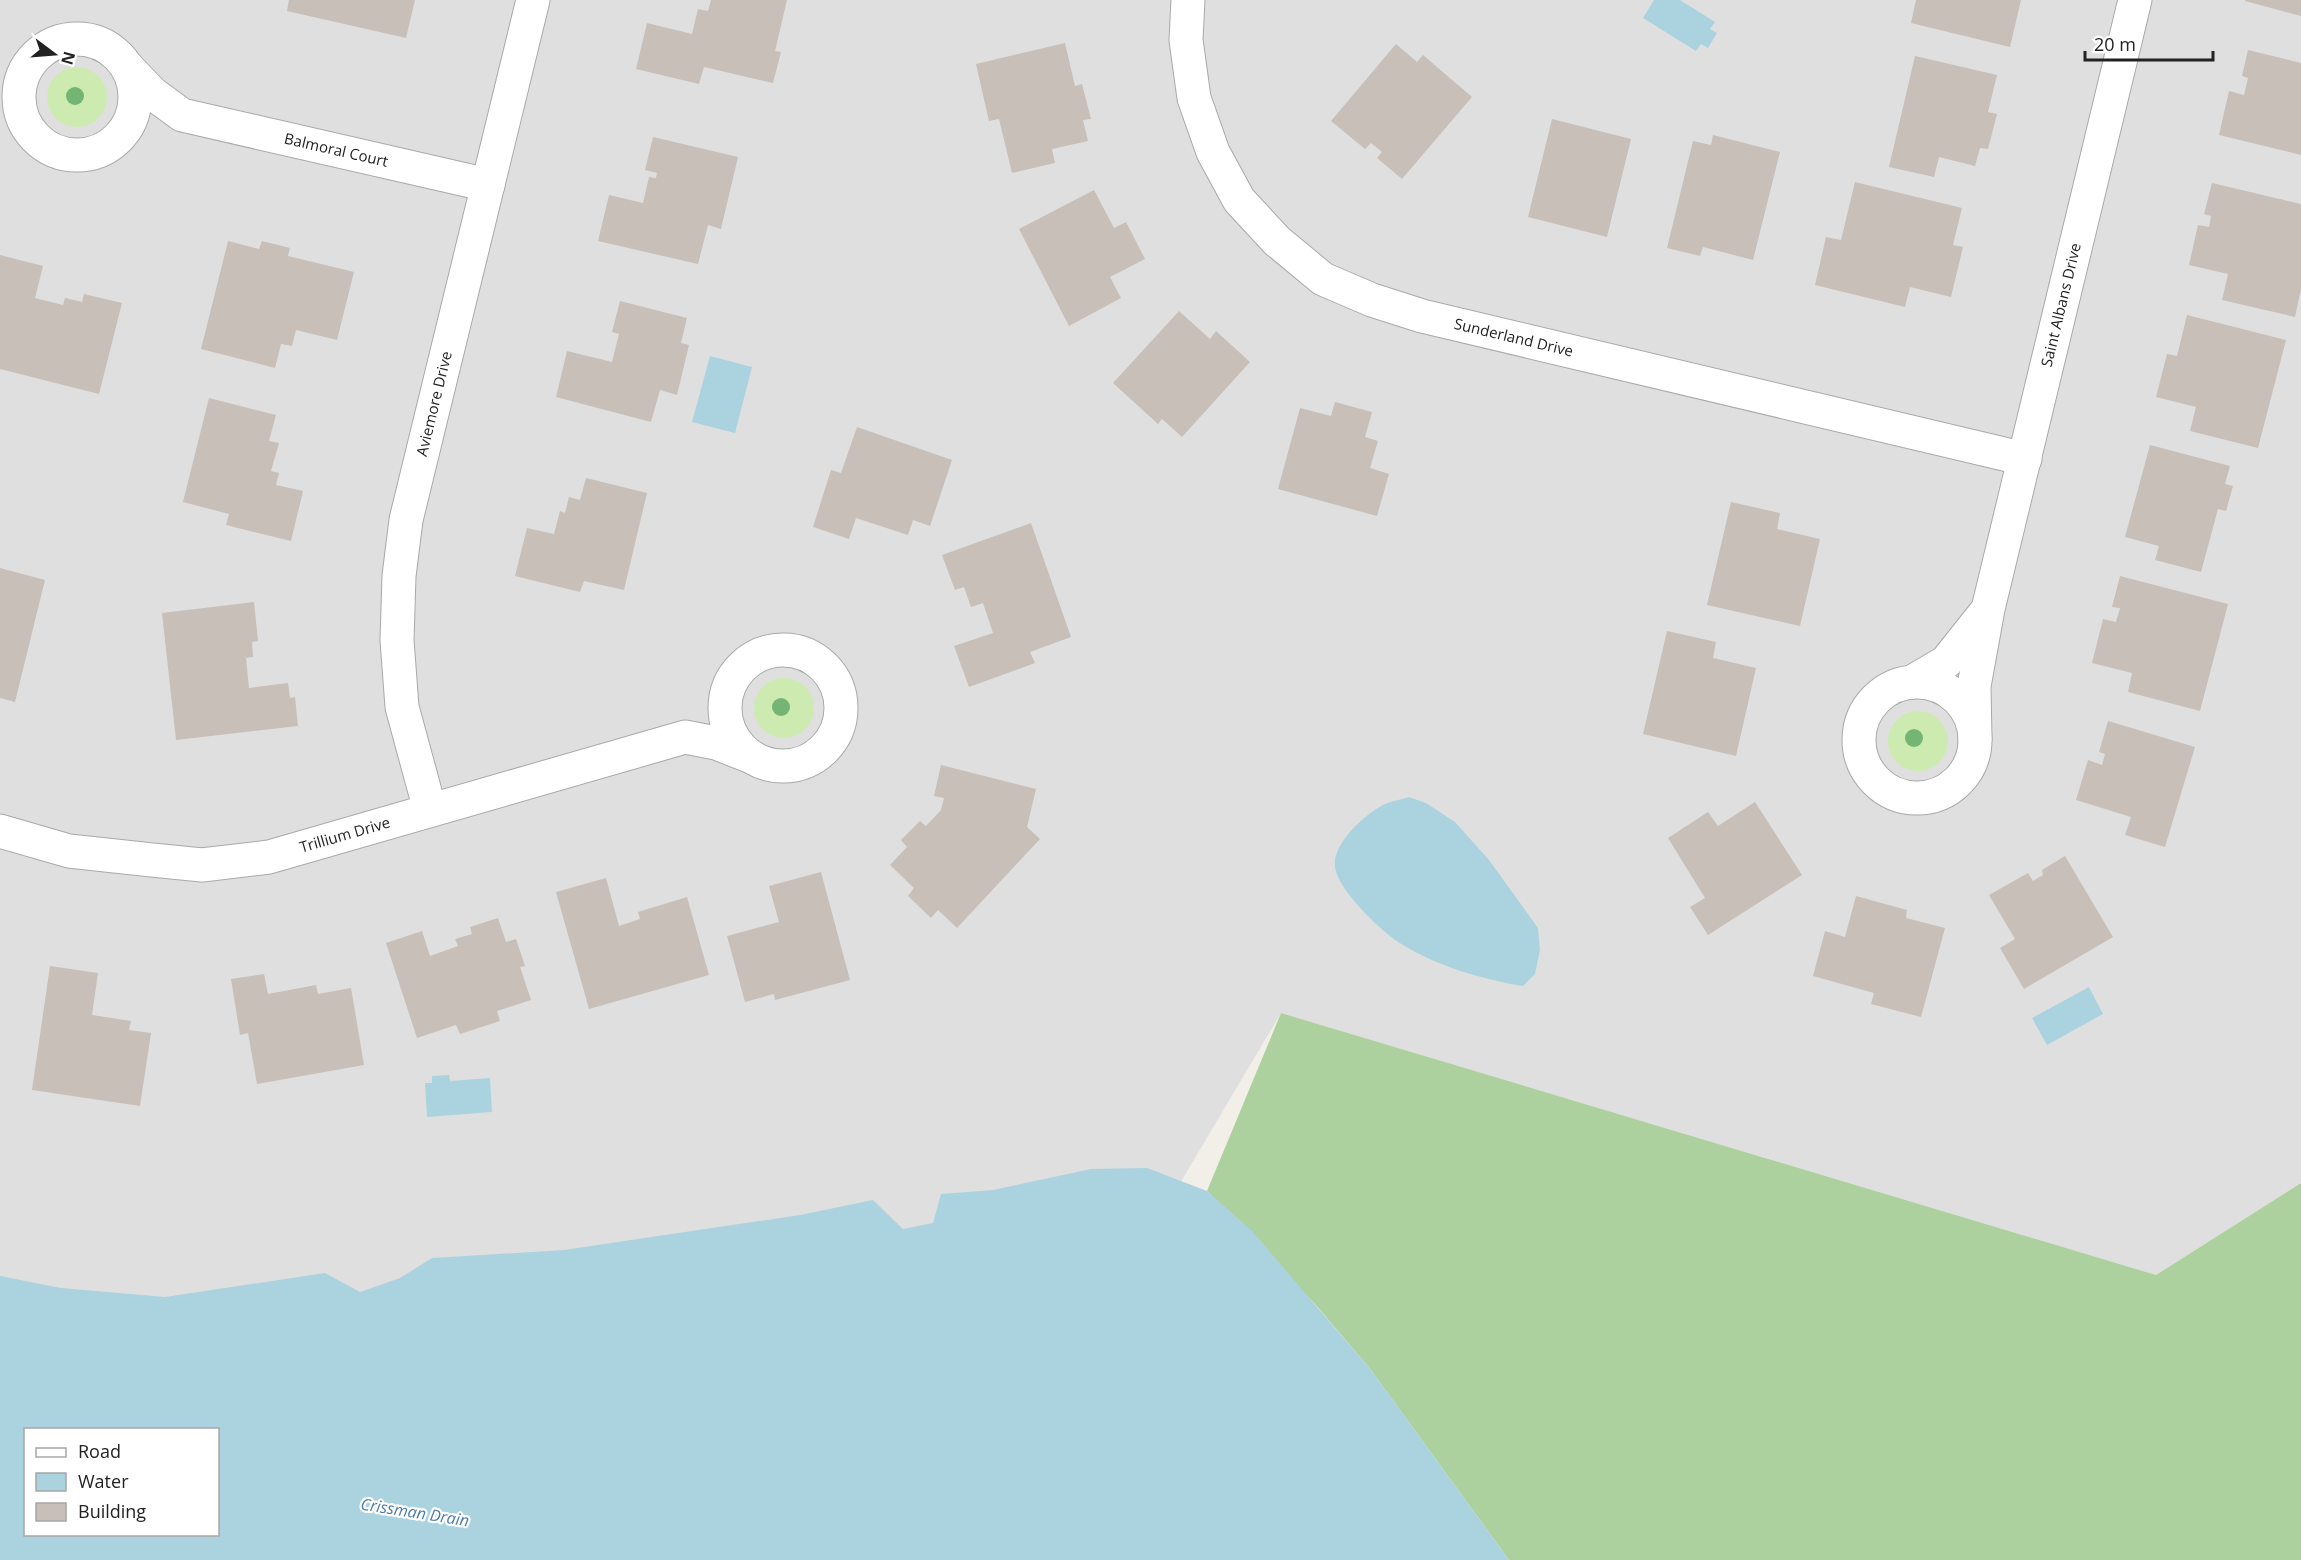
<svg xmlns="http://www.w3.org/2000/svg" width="2301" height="1560" font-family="'Open Sans',sans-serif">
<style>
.residential{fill:#e0dfdf}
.grass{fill:#cdebb0}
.forest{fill:#add19e}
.water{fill:#aad3df;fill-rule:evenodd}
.building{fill:#c7bfb8}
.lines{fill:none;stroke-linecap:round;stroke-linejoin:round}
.minor-casing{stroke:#a9a9a9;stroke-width:35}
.minor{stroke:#fff;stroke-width:33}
.tree{fill:#74b475}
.labels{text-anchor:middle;stroke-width:4.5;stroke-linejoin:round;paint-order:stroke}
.street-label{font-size:15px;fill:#222;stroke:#fff}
.water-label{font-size:16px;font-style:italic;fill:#4a7aab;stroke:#fff}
</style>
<rect width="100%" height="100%" fill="#f2efe9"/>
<path class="residential" d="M0,0H2301V1183L2156,1275L1281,1013L1097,1323L218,1430L0,1348Z"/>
<path class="grass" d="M47 97a30 30 0 1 1 60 0a30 30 0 1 1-60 0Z
M754 708a30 30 0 1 1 60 0a30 30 0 1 1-60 0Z
M1888 741a30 30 0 1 1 60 0a30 30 0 1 1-60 0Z"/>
<path class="forest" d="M1281,1013L2156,1275L2301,1183V1560H1509L1371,1370L1315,1304L1207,1191Z"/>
<path class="water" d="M1654,0H1680L1715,22L1710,29L1717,33L1708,48L1701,44L1696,51L1643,18Z
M710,356L752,367L735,433L692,422Z
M1409,797L1426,803L1455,822L1489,860L1538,928L1540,950L1535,974L1523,986C1482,979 1439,967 1403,945C1383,933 1338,891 1335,867C1332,844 1364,815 1383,805C1390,801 1401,800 1409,797Z
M2089,987L2103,1014L2047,1045L2032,1018Z
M449,1075L450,1081L490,1078L492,1112L427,1117L425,1083H432V1076Z
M1147,1168L1207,1191L1252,1231L1371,1370L1509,1560H0V1276L61,1288L165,1297L325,1273L360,1292L400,1278L432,1258L564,1250L800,1215L873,1200L903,1229L933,1223L941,1194L993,1190L1091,1169ZM26,1430H218V1534H26Z"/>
<path class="building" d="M289,0H415L406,38L287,11Z
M711,0H787L775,51L781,52L773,83L704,67L699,84L636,69L647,23L692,34L698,9L708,11Z
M1916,0H2021L2010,47L1911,23Z
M2245,0H2301V16L2245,1Z
M1065,43L1075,86L1082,84L1091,119L1083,120L1088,141L1052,149L1055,163L1012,173L999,119L989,121L976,64Z
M1396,44L1417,62L1423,55L1472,97L1402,179L1377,158L1382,152L1371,143L1365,149L1331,121Z
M2248,50L2301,63V155L2219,135L2229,91L2244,95L2248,78L2242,76Z
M1915,56L1997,75L1988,112L1997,114L1988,149L1980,148L1975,166L1939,157L1934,177L1889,167Z
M1552,119L1631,139L1607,237L1528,217Z
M1713,135L1780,152L1753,260L1703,247L1700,256L1667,248L1693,141L1711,145Z
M653,137L738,157L721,229L708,225L698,264L598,241L609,195L643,203L649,177L656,178L657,173L645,170Z
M1855,182L1962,208L1953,245L1963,247L1951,297L1910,287L1905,307L1815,285L1826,237L1841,240Z
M2212,183L2301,204V289L2295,317L2222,300L2228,274L2189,265L2198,225L2209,227L2211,216L2204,214Z
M1094,190L1114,228L1126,222L1145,259L1110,277L1121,298L1069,326L1019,229Z
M228,241L259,249L262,241L290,248L288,256L354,272L337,340L296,330L292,346L281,344L275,368L201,349Z
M0,255L43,266L35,298L63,305L65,298L82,302L84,294L122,303L99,394L0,369Z
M620,301L687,318L681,343L689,345L677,395L660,390L651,422L556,397L567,351L612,362L619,334L612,332Z
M1179,311L1210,339L1216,331L1250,362L1182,437L1162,419L1158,424L1113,383Z
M2187,315L2286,340L2258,448L2190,431L2196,407L2156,397L2167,354L2177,356Z
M209,398L276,415L269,441L279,443L271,471L279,473L276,485L303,491L291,541L226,525L229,514L183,502Z
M1335,402L1372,412L1365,437L1378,441L1370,468L1389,474L1377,516L1278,489L1300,408L1331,416Z
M857,427L952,460L930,526L913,520L908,535L856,518L849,539L813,527L831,470L841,473Z
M2150,445L2230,466L2225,484L2233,486L2226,511L2218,509L2201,572L2155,560L2159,546L2125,537Z
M586,478L647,493L624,590L584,581L580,592L515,576L527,528L554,534L560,511L565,513L569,497L580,500Z
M1731,502L1780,513L1777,529L1820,539L1800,626L1707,605Z
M1031,523L1071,637L1030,652L1035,663L969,687L954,646L993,633L983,603L971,607L964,587L955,590L942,555Z
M0,568L45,580L15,702L0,698Z
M2120,576L2228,604L2200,711L2128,692L2132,673L2092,663L2103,619L2116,622L2120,608L2112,607Z
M254,602L258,641L252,642L253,657L246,658L249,688L288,683L290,698L295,697L298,726L176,740L162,613Z
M1667,631L1716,642L1713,658L1756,668L1736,756L1643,734Z
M2108,721L2195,747L2165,847L2125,835L2131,817L2076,800L2088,760L2102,765L2105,754L2099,752Z
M941,765L1036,789L1027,827L1040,839L957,928L938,910L931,918L908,896L914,888L890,865L907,847L901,840L920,821L926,826L941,810L944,798L934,796Z
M1755,802L1802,875L1708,935L1690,907L1705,898L1668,838L1708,812L1718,826Z
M2065,856L2113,937L2024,989L2000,948L2015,939L1989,895L2028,873L2033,881L2043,875L2042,870Z
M821,872L850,980L775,1000L774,994L745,1002L727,936L779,922L769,886Z
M606,878L619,926L640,919L638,912L687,897L709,975L589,1009L556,892Z
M1856,896L1907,910L1906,918L1945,928L1921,1017L1871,1004L1874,993L1813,976L1825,931L1845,937Z
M498,918L506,942L516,939L525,966L520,967L531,1000L497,1011L500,1021L460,1034L456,1025L417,1038L386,943L422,931L430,956L458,946L455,939L472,934L470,927Z
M50,966L98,973L92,1015L131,1021L129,1030L151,1033L140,1106L32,1090Z
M264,974L268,994L316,985L318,994L351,988L364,1065L257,1084L248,1033L240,1035L231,979Z"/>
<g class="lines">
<defs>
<g id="minor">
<path id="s1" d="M1188,0L1186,40L1194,98L1213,152L1239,200L1277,241L1323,279L1372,300L1422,316L2025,459"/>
<circle cx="77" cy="97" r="58"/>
<path id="s2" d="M128,68L152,93L182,115L488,185"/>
<circle cx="783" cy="708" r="58"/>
<path d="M1912,682L1946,662L1985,613"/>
<circle cx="1917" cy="740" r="58"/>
<path id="s3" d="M1975,739L1974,686L1988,609L2135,0"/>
<path id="s4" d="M430,810L402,707L397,640L399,576L406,520L533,0"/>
<path id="s5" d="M0,831L69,851L152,860L202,865L269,857L685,737L716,743L749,756"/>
</g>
</defs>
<use href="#minor" class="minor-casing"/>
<use href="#minor" class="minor"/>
</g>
<g class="tree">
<circle cx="75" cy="96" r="9"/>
<circle cx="781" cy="707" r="9"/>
<circle cx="1914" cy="738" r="9"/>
</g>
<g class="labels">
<g class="street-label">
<text dy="5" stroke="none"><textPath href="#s2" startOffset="230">Balmoral Court</textPath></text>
<text dy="5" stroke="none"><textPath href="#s3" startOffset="444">Saint Albans Drive</textPath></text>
<text dy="5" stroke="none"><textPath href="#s1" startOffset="526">Sunderland Drive</textPath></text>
<text dy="5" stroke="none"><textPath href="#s4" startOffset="414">Aviemore Drive</textPath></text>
<text dy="5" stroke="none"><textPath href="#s5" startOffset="352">Trillium Drive</textPath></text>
</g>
<g class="water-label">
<text transform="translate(415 1512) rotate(9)" y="6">Crissman Drain</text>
</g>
</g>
<rect x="24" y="1428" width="195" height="108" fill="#ffffff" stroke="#a7a7a7" stroke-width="1.5"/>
<rect x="36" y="1448" width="30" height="9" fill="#ffffff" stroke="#a7a7a7" stroke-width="1.5"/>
<text x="78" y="1458" font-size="18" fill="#222222">Road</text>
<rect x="36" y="1473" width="30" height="18" fill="#aad3df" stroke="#a7a7a7" stroke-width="1.5"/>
<text x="78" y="1488" font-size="18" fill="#222222">Water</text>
<rect x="36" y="1503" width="30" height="18" fill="#c7bfb8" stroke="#a7a7a7" stroke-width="1.5"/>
<text x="78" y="1518" font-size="18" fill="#222222">Building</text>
<g transform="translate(54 54) rotate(106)" stroke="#ffffff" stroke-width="4.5" paint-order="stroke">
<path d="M0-4.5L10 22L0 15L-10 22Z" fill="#222222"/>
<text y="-9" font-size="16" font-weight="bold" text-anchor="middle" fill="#222222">N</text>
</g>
<path d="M2085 51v9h128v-9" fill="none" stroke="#222222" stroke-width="3"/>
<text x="2094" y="51" font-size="18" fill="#222222" stroke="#ffffff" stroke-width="4.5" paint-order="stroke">20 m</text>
</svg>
